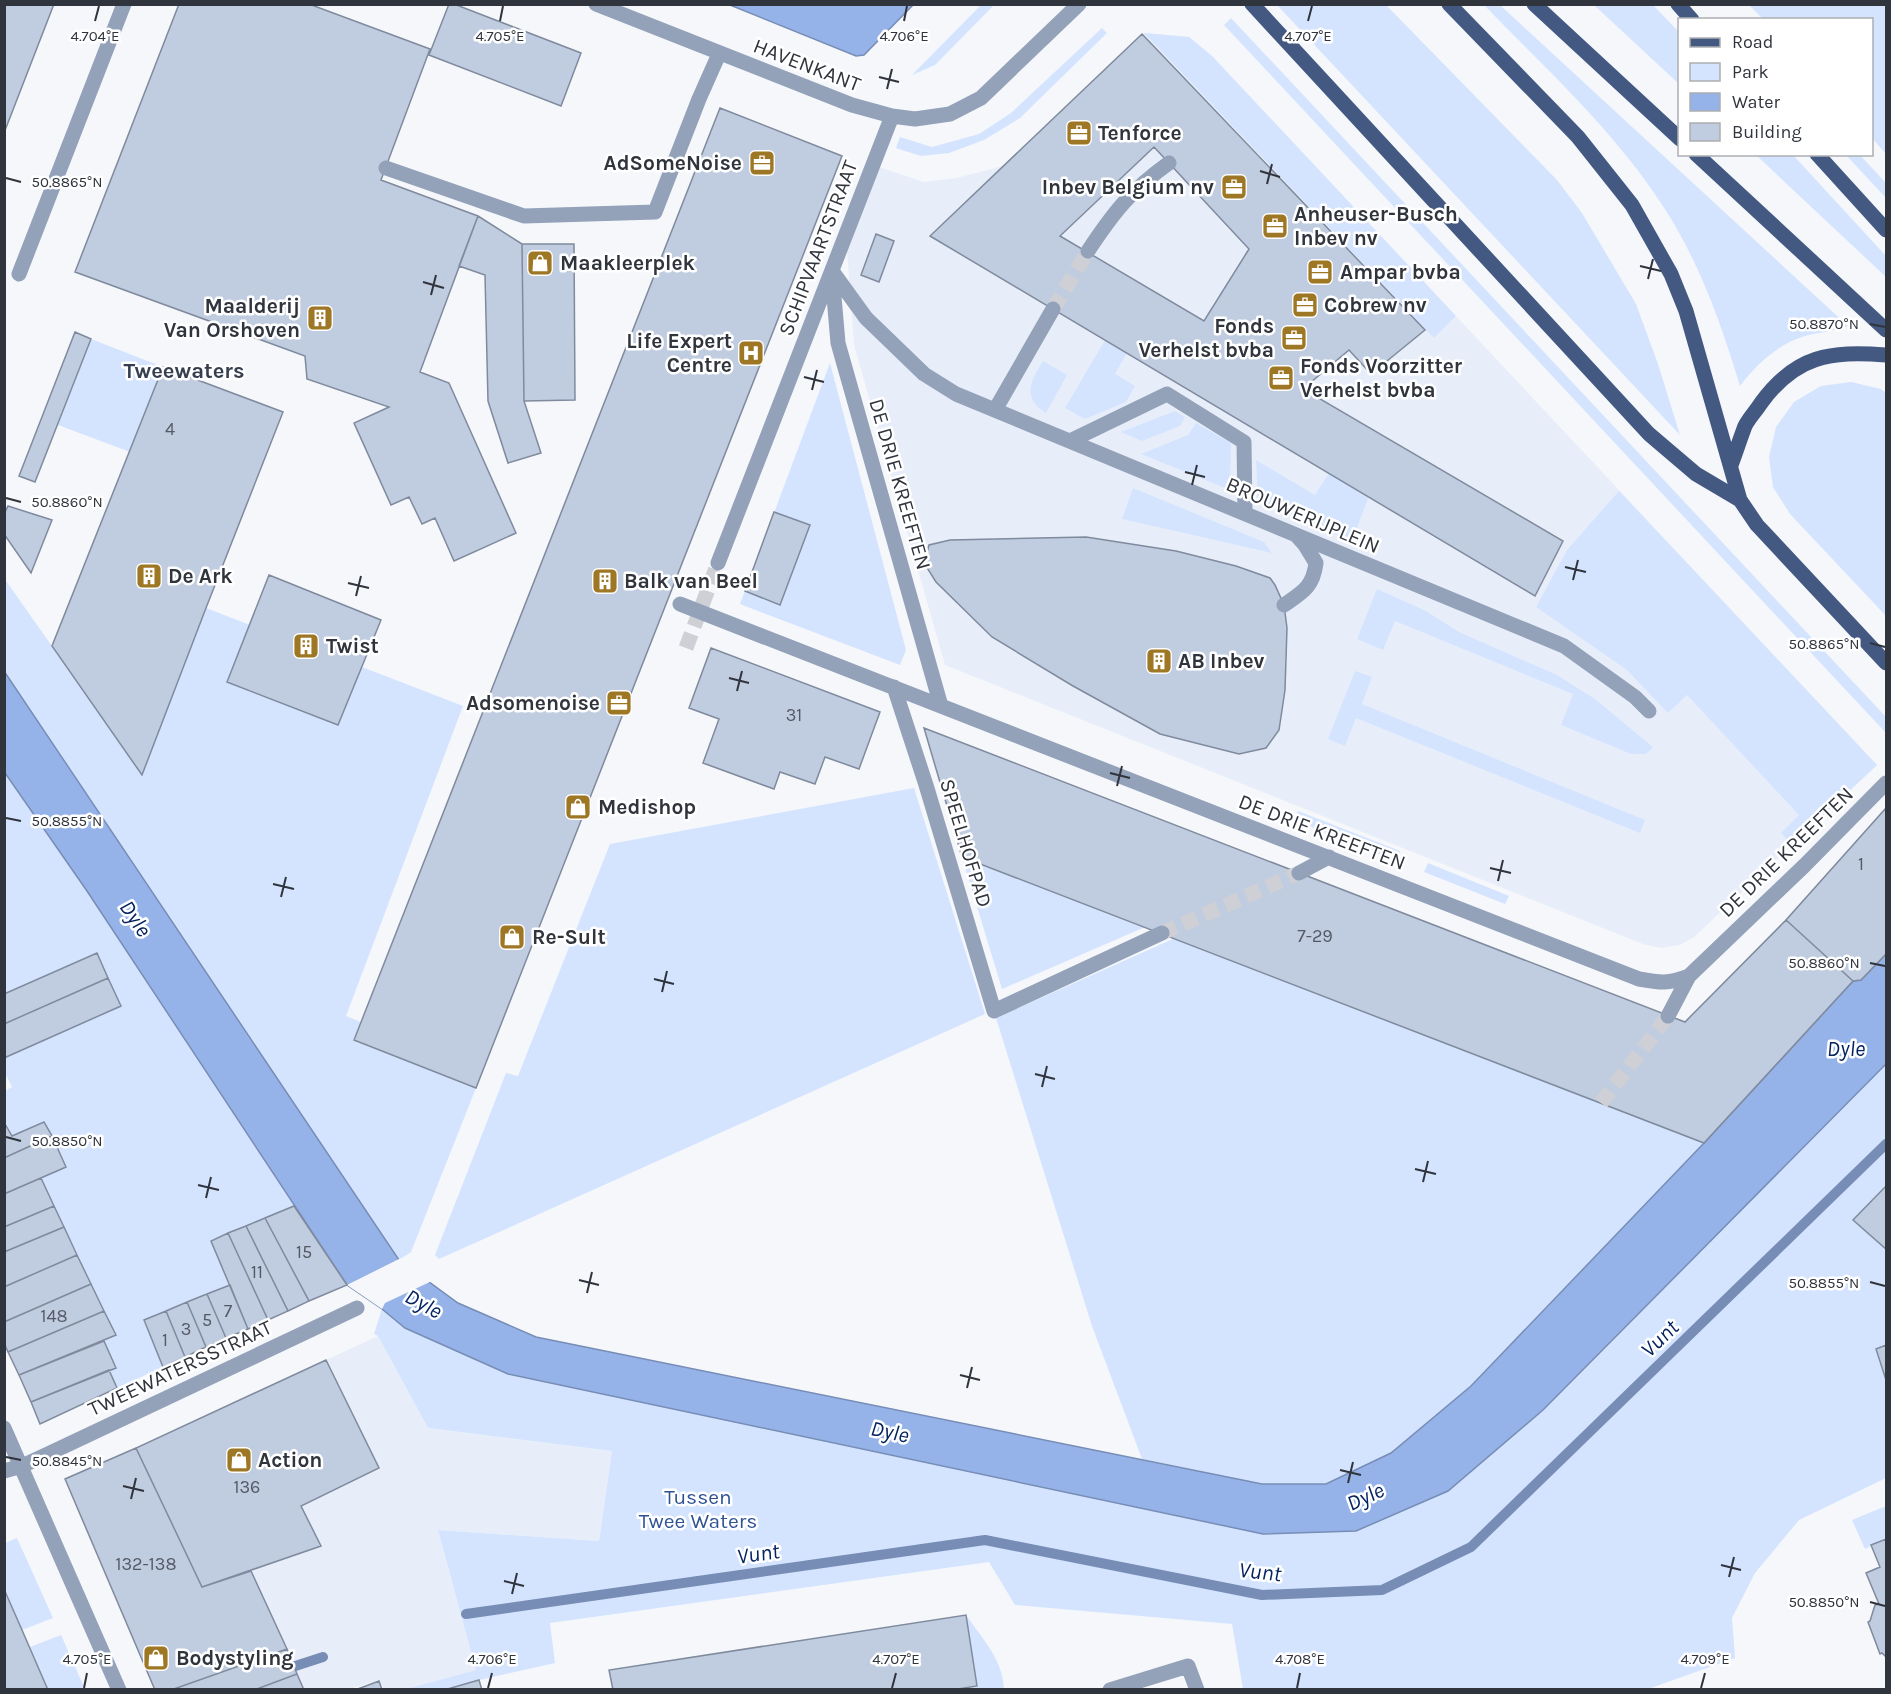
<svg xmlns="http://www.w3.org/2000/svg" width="1891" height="1694" font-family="Karla,sans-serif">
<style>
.built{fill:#e8eef9}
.green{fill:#d4e4ff}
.water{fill:#95b3e9;stroke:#778db5;stroke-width:1.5}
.pier{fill:#f5f7fb}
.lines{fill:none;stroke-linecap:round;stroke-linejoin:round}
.stream{stroke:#778db5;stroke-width:10}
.building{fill:#c0cce0;stroke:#7f8a9d;stroke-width:1.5;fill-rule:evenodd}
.minor-tunnel{stroke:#ced0d5;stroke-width:15;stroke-dasharray:15 8;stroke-linecap:butt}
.minor{stroke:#93a1b9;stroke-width:15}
.major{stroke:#435982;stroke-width:15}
.ticks{fill:none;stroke:#30343c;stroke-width:2}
.labels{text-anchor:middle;stroke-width:5;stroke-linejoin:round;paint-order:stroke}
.number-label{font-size:18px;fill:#545a65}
.street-label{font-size:21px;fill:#30343c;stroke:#fff}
.poi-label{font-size:21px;font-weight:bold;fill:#30343c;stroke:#fff;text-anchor:start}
.park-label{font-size:21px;fill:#305395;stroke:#fff}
.neighbourhood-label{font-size:22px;font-weight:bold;fill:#363f50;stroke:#fff}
.water-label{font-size:22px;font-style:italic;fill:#052360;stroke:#fff}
.ticks-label{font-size:15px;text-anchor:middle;fill:#30343c;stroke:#fff;stroke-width:5;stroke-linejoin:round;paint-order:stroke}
</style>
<rect width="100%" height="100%" fill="#f5f7fb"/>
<path class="built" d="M1144,33L1189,37L1212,56L1877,765L1694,937L1680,945L1661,948L1643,944L945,665L854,345L847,251L879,167L924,182L956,178L1003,166Z
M378,1336L428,1428L612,1451L599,1541L438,1530L476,1670L406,1689H383L379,1680L350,1689L305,1690L251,1571L202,1587L136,1448Z"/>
<path class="green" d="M981,5H994L935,65L912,75Z
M1277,5H1386L1557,180L1582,213L1636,304L1658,364L1680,435Z
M1484,5H1500L1848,326C1833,332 1817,332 1802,337C1777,345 1756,365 1740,386C1722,326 1701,267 1668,214C1619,135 1548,71 1484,5Z
M1594,5H1653L1679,32V84Z
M1749,5H1886V154L1872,138V20L1763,19Z
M1231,18L1886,717V733L1224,25Z
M1102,28L1107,33L1020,118L984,140L949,153L921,156L896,148L900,137L932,147L979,134L1011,113Z
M1144,33L1189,37L1212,56L1456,316L1434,338Z
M1756,155H1793L1886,256V277Z
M1846,155H1860L1886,183V198Z
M91,339L163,367L130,452L58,425Z
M1105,340L1127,353L1115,374L1135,386L1126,402L1085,419L1065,408Z
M1043,361L1067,375L1046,413C1021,398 1031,380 1043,361Z
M830,363L906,650L900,665L740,604Z
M1851,382L1881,389L1886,393V616L1790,514L1773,487L1769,457L1776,427L1794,402L1821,386Z
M1175,411L1185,417L1180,426L1142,441L1121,432Z
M1196,423L1231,443L1230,490L1141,454L1188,435Z
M1256,460L1315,495L1329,473L1369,496L1352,541L1258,501Z
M1133,488L1264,542L1272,553L1122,519Z
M1619,491L1877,765L1792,845L1781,833L1799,815L1687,695L1668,713L1627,670L1536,607L1567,550Z
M4,578L142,774L206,608L250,625L227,682L338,725L362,667L463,706L346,1016L361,1022L354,1040L476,1088L411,1252L399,1260L5,671Z
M1377,589L1426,611L1459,632L1557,675L1595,699L1653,747L1646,754H1631L1561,725L1573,694L1395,621L1383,650L1357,639Z
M1355,671L1372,677L1362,704L1645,820L1640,833L1356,718L1345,746L1328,739Z
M4,773L87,891L294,1206L211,1241L230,1285L144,1320L163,1367L117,1388L109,1370L116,1367L104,1341L116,1335L41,1178L65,1167L44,1123L12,1136L5,1120V1091L12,1087L5,1073L4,1058L120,1006L5,994Z
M914,788L985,1014L439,1259L435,1255L506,1073L518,1076L610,844Z
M1298,811L1400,851L1397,861L1294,820Z
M962,857L1145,927L1002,989Z
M1428,863L1509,896L1505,904L1424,872Z
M1175,938L1704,1143L1471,1386L1391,1453L1326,1484H1262L1142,1459L1092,1326L996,1018Z
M1886,1064V1186L1853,1220L1886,1249V1345L1876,1349L1886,1380V1478L1799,1520L1755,1573L1732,1618L1735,1658L1648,1689H1243L1232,1624L1015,1605L989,1562L550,1623L555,1663L479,1680L444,1689H406L476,1670L438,1530L599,1541L612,1451L428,1428L378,1336L374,1334L382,1309L405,1328L508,1374L1263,1534L1356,1531L1448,1491L1543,1410Z
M1886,1506V1539L1865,1549L1852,1520Z
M17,1538L53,1618L22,1630L5,1589V1543Z
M966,1615C982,1638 1003,1660 1004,1689L952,1690L977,1685Z
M61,1635L84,1687L78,1689H48L30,1647Z"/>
<path class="water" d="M730,5H913L864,55L856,56Z
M4,671L399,1260L458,1303L536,1337L1262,1484H1326L1391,1453L1471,1386L1704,1143L1853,981L1861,980L1886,954V1064L1543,1410L1448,1491L1356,1531L1263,1534L508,1374L405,1328L382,1309L347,1285L87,891L5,773Z"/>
<path class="pier" d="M401,1258L432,1281L385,1303L382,1309L347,1285Z"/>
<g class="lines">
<path class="stream" d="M466,1614L985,1540L1262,1595L1382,1590L1471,1547L1886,1144
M280,1671L323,1657"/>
</g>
<path class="building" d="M4,4H54L4,133Z
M179,4H309L430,49L381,180L478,216L420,372L449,383L516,533L454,561L435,518L422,524L409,497L391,505L354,423L389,407L307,379L305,356L75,272Z
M449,4H454L581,53L561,106L429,55Z
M1142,34L1425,330L1371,374L1349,350L1303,389L1563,541L1535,596L930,236ZM1154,147L1249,249L1204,321L1060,236Z
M720,108L842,156L476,1088L354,1040Z
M478,216L522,244L524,401L541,453L508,463L488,401L485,275L459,266Z
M876,234L894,241L879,282L861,275Z
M522,244H574L575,400L524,401Z
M75,332L91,339L35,482L19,476Z
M163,367L283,412L206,608L142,775L52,646Z
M8,506L52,520L31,573L4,534V514Z
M774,512L810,525L780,605L745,591Z
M1086,537L1176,551L1236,566L1270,578L1275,585L1284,605L1287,628L1285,690L1279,730L1266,748L1239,754L1160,734L1073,686L992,637L936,582L924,563L929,545L950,540Z
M269,575L381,620L338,725L227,682Z
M711,648L880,712L859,769L825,757L815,784L780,772L774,789L703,763L719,719L689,708Z
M924,728L1685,1022L1786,920L1853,981L1704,1143L962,857Z
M1886,808V954L1861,980L1853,981L1786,920Z
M97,953L108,978L4,1024V994Z
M108,978L121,1006L4,1058V1024Z
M4,1122L12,1136L44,1122L52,1136L4,1158Z
M52,1136L66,1167L4,1194V1158Z
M41,1178L54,1206L4,1227V1194Z
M1886,1186V1249L1853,1220Z
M54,1206L64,1227L4,1252V1227Z
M294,1206L347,1285L309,1301L265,1218Z
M265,1218L309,1301L288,1311L246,1226Z
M246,1226L288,1311L268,1320L228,1233Z
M64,1227L77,1255L4,1287V1252Z
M228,1233L268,1320L248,1329L211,1241Z
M77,1255L91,1284L4,1322V1287Z
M91,1284L104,1311L8,1352L4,1343V1322Z
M230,1285L248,1329L226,1338L207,1294Z
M207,1294L226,1338L206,1347L187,1302Z
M187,1302L206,1347L185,1357L166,1311Z
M104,1311L116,1335L19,1375L8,1352Z
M166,1311L185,1357L163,1367L144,1320Z
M104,1341L116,1368L31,1402L19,1375Z
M1886,1345V1380L1876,1349Z
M326,1360L379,1468L301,1506L321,1546L202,1587L136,1448Z
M109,1370L117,1388L40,1424L31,1402Z
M136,1448L202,1587L251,1571L287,1649L171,1690H155L65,1479Z
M1886,1539V1657L1882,1653L1880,1654L1868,1622L1870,1621L1875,1605L1879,1604L1866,1573L1880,1567L1871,1545Z
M4,1589L22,1630L48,1690H4Z
M966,1615L977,1686L952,1690H613L609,1670Z
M287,1649L297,1674L254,1690H171Z
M297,1674L304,1690H254Z
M479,1680L482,1690H444Z
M379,1681L382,1690H355Z"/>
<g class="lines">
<path class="minor-tunnel" d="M1053,309L1088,251
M686,648L718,563
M1162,933L1299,873
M1601,1103L1668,1016"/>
<path class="minor" d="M596,4L852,105L892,116L915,119L950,114L981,98L1079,4
M386,168L524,216L655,212L699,99L719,54
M1088,251C1113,213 1131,190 1169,163
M832,271L866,318L924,374L956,394L1564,646L1635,697L1649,711
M19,274L124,4
M832,274L838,343L941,706
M995,410L1053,309
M1070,441L1167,394L1244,442L1245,513
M718,563L892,116
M680,604L1639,979C1661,983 1668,984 1689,976L1805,865L1886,783
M1284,605C1303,592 1313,587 1316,563L1305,545L1297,536
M894,687L926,785L994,1011L1162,933
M1299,873L1329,857
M1668,1016L1689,976
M4,1428L119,1690
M4,1471L22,1466L50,1453L357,1308
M1110,1690L1188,1666L1197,1690"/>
<path class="major" d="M1252,4L1649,434L1696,474L1740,500
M1449,4L1578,137L1632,205L1671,274L1686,311L1740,500L1757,525L1886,663
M1534,4L1680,139
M1678,4L1692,20
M1696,154L1886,330
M1817,154L1886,230
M1731,465C1736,452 1740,439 1745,426C1749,418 1756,411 1761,403C1796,355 1830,351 1886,355"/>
</g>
<path class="ticks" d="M95,21L99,6M500,21L503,6M904,21L907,6M1308,21L1312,6M879,77L899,82M887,89L892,69M1260,171L1280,177M6,178L21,182M1267,184L1272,164M1640,266L1661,271M1648,279L1653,259M423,282L444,288M431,295L436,275M1870,324L1885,327M804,377L824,382M812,390L817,370M1185,472L1205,477M1192,485L1197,465M6,498L21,502M1565,567L1586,572M1573,580L1578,560M348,583L369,588M356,596L361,576M1870,643L1885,647M729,678L749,683M737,691L742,671M1110,773L1130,778M1117,786L1122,766M6,818L21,821M1490,868L1511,873M1498,881L1503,860M273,884L294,889M281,897L286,877M1870,963L1885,966M654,979L674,984M662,992L667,971M1035,1074L1055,1079M1042,1087L1047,1066M6,1137L21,1141M1415,1169L1436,1174M1423,1182L1428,1161M198,1185L219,1190M206,1198L211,1177M579,1280L599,1285M1870,1282L1885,1286M587,1293L592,1272M960,1375L980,1380M967,1388L972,1367M6,1457L21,1460M1340,1470L1361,1475M1348,1483L1353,1462M123,1486L144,1491M131,1499L136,1478M1721,1565L1741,1570M1729,1577L1734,1557M504,1581L524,1586M512,1594L517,1573M1870,1602L1885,1606M84,1688L87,1673M488,1688L492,1673M892,1688L896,1673M1297,1688L1300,1673M1701,1688L1705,1673"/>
<defs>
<symbol id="office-square" viewBox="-11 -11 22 22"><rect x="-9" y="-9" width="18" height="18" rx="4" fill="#9e7725" stroke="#fff"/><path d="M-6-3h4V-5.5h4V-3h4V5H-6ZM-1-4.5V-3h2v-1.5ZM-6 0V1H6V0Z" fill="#fff"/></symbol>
<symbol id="shop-square" viewBox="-11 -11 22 22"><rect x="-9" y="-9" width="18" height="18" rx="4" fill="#9e7725" stroke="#fff"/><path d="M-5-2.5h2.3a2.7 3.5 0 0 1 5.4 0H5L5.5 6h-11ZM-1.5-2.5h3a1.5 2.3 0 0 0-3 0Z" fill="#fff"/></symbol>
<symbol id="building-square" viewBox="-11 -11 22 22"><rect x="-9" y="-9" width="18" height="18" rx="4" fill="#9e7725" stroke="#fff"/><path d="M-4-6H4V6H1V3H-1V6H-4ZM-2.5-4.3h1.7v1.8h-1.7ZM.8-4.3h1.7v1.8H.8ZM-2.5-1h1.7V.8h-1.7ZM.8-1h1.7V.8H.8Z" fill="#fff"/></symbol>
<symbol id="hospital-square" viewBox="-11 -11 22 22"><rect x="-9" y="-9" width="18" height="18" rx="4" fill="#9e7725" stroke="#fff"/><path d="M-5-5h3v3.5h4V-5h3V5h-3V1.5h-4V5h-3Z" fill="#fff"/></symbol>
</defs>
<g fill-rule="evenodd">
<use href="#office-square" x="1064" y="118" width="30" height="30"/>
<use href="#office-square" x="747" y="148" width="30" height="30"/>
<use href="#office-square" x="1219" y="172" width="30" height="30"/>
<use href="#office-square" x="1260" y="211" width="30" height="30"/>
<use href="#shop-square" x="525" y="248" width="30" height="30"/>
<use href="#office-square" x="1305" y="257" width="30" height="30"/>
<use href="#office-square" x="1290" y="290" width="30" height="30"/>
<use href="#building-square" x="305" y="303" width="30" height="30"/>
<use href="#office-square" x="1279" y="323" width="30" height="30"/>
<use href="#hospital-square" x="736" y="338" width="30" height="30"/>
<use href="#office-square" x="1266" y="363" width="30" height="30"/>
<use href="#building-square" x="134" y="561" width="30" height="30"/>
<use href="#building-square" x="590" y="566" width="30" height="30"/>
<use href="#building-square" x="291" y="631" width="30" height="30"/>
<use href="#building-square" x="1144" y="646" width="30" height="30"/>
<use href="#office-square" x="604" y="688" width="30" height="30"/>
<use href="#shop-square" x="563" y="792" width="30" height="30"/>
<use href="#shop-square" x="497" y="922" width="30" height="30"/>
<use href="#shop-square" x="224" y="1445" width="30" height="30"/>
<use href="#shop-square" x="141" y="1643" width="30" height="30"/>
</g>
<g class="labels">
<g class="number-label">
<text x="170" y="435">4</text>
<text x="794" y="721">31</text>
<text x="1861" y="870">1</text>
<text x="1315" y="942">7-29</text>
<text x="304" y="1258">15</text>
<text x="257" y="1278">11</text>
<text x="228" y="1317">7</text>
<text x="54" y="1322">148</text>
<text x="207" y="1326">5</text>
<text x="186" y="1335">3</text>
<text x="165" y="1346">1</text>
<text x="247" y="1493">136</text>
<text x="146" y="1570">132-138</text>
</g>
<g class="street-label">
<text transform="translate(807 65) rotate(21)" y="7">HAVENKANT</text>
<text transform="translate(818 248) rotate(-69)" y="7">SCHIPVAARTSTRAAT</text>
<text transform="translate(900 484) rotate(74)" y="7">DE DRIE KREEFTEN</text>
<text transform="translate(1303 515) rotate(23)" y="7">BROUWERIJPLEIN</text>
<text transform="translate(1322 832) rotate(21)" y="7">DE DRIE KREEFTEN</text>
<text transform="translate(966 843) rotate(73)" y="7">SPEELHOFPAD</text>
<text transform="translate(1786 852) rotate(-44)" y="7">DE DRIE KREEFTEN</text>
<text transform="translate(180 1368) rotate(-25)" y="7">TWEEWATERSSTRAAT</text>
</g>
<g class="poi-label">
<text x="1098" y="140">Tenforce</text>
<text x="742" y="170" text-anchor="end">AdSomeNoise</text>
<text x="1214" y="194" text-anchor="end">Inbev Belgium nv</text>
<text x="1294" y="221">Anheuser-Busch<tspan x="1294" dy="24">Inbev nv</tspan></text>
<text x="560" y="270">Maakleerplek</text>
<text x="1340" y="279">Ampar bvba</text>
<text x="1324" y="312">Cobrew nv</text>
<text x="300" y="313" text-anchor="end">Maalderij<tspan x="300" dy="24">Van Orshoven</tspan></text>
<text x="1274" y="333" text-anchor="end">Fonds<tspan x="1274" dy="24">Verhelst bvba</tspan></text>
<text x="732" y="348" text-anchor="end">Life Expert<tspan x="732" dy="24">Centre</tspan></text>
<text x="1300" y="373">Fonds Voorzitter<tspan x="1300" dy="24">Verhelst bvba</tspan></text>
<text x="168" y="583">De Ark</text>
<text x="624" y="588">Balk van Beel</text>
<text x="326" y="653">Twist</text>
<text x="1178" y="668">AB Inbev</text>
<text x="600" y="710" text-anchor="end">Adsomenoise</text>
<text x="598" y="814">Medishop</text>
<text x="532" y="944">Re-Sult</text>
<text x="258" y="1467">Action</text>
<text x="176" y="1665">Bodystyling</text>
</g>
<g class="park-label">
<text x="698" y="1504">Tussen<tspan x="698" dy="24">Twee Waters</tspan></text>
</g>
<g class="neighbourhood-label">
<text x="184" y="378">Tweewaters</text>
</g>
<g class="water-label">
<text transform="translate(136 918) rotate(56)" y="8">Dyle</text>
<text x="1846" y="1056">Dyle</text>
<text transform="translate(424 1303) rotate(29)" y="8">Dyle</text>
<text transform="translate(1659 1338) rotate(-44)" y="8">Vunt</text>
<text transform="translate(890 1431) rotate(12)" y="8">Dyle</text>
<text transform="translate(1365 1496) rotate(-25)" y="8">Dyle</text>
<text transform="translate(758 1553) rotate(-8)" y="8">Vunt</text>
<text transform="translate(1260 1571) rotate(6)" y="8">Vunt</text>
</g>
</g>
<g class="ticks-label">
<text x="500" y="41">4.705°E</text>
<text x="904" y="41">4.706°E</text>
<text x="95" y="41">4.704°E</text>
<text x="1308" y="41">4.707°E</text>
<text x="67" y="187">50.8865°N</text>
<text x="1824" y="329">50.8870°N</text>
<text x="67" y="507">50.8860°N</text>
<text x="1824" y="649">50.8865°N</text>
<text x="67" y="826">50.8855°N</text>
<text x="1824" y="968">50.8860°N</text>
<text x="67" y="1146">50.8850°N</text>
<text x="1824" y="1288">50.8855°N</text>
<text x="67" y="1466">50.8845°N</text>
<text x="1824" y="1607">50.8850°N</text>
<text x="87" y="1664">4.705°E</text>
<text x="492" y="1664">4.706°E</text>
<text x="896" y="1664">4.707°E</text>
<text x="1300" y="1664">4.708°E</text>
<text x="1705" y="1664">4.709°E</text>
</g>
<rect width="1891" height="1694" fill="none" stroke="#30343c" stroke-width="12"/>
<rect x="1678" y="18" width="195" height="138" fill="#ffffff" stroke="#acaeb1" stroke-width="1.5"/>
<rect x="1690" y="38" width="30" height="9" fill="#435982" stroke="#acaeb1" stroke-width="1.5"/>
<text x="1732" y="48" font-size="18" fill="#30343c">Road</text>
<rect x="1690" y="63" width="30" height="18" fill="#d4e4ff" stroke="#acaeb1" stroke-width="1.5"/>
<text x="1732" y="78" font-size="18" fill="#30343c">Park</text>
<rect x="1690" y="93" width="30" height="18" fill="#95b3e9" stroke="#acaeb1" stroke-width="1.5"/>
<text x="1732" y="108" font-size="18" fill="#30343c">Water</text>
<rect x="1690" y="123" width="30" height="18" fill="#c0cce0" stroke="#acaeb1" stroke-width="1.5"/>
<text x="1732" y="138" font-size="18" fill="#30343c">Building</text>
</svg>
